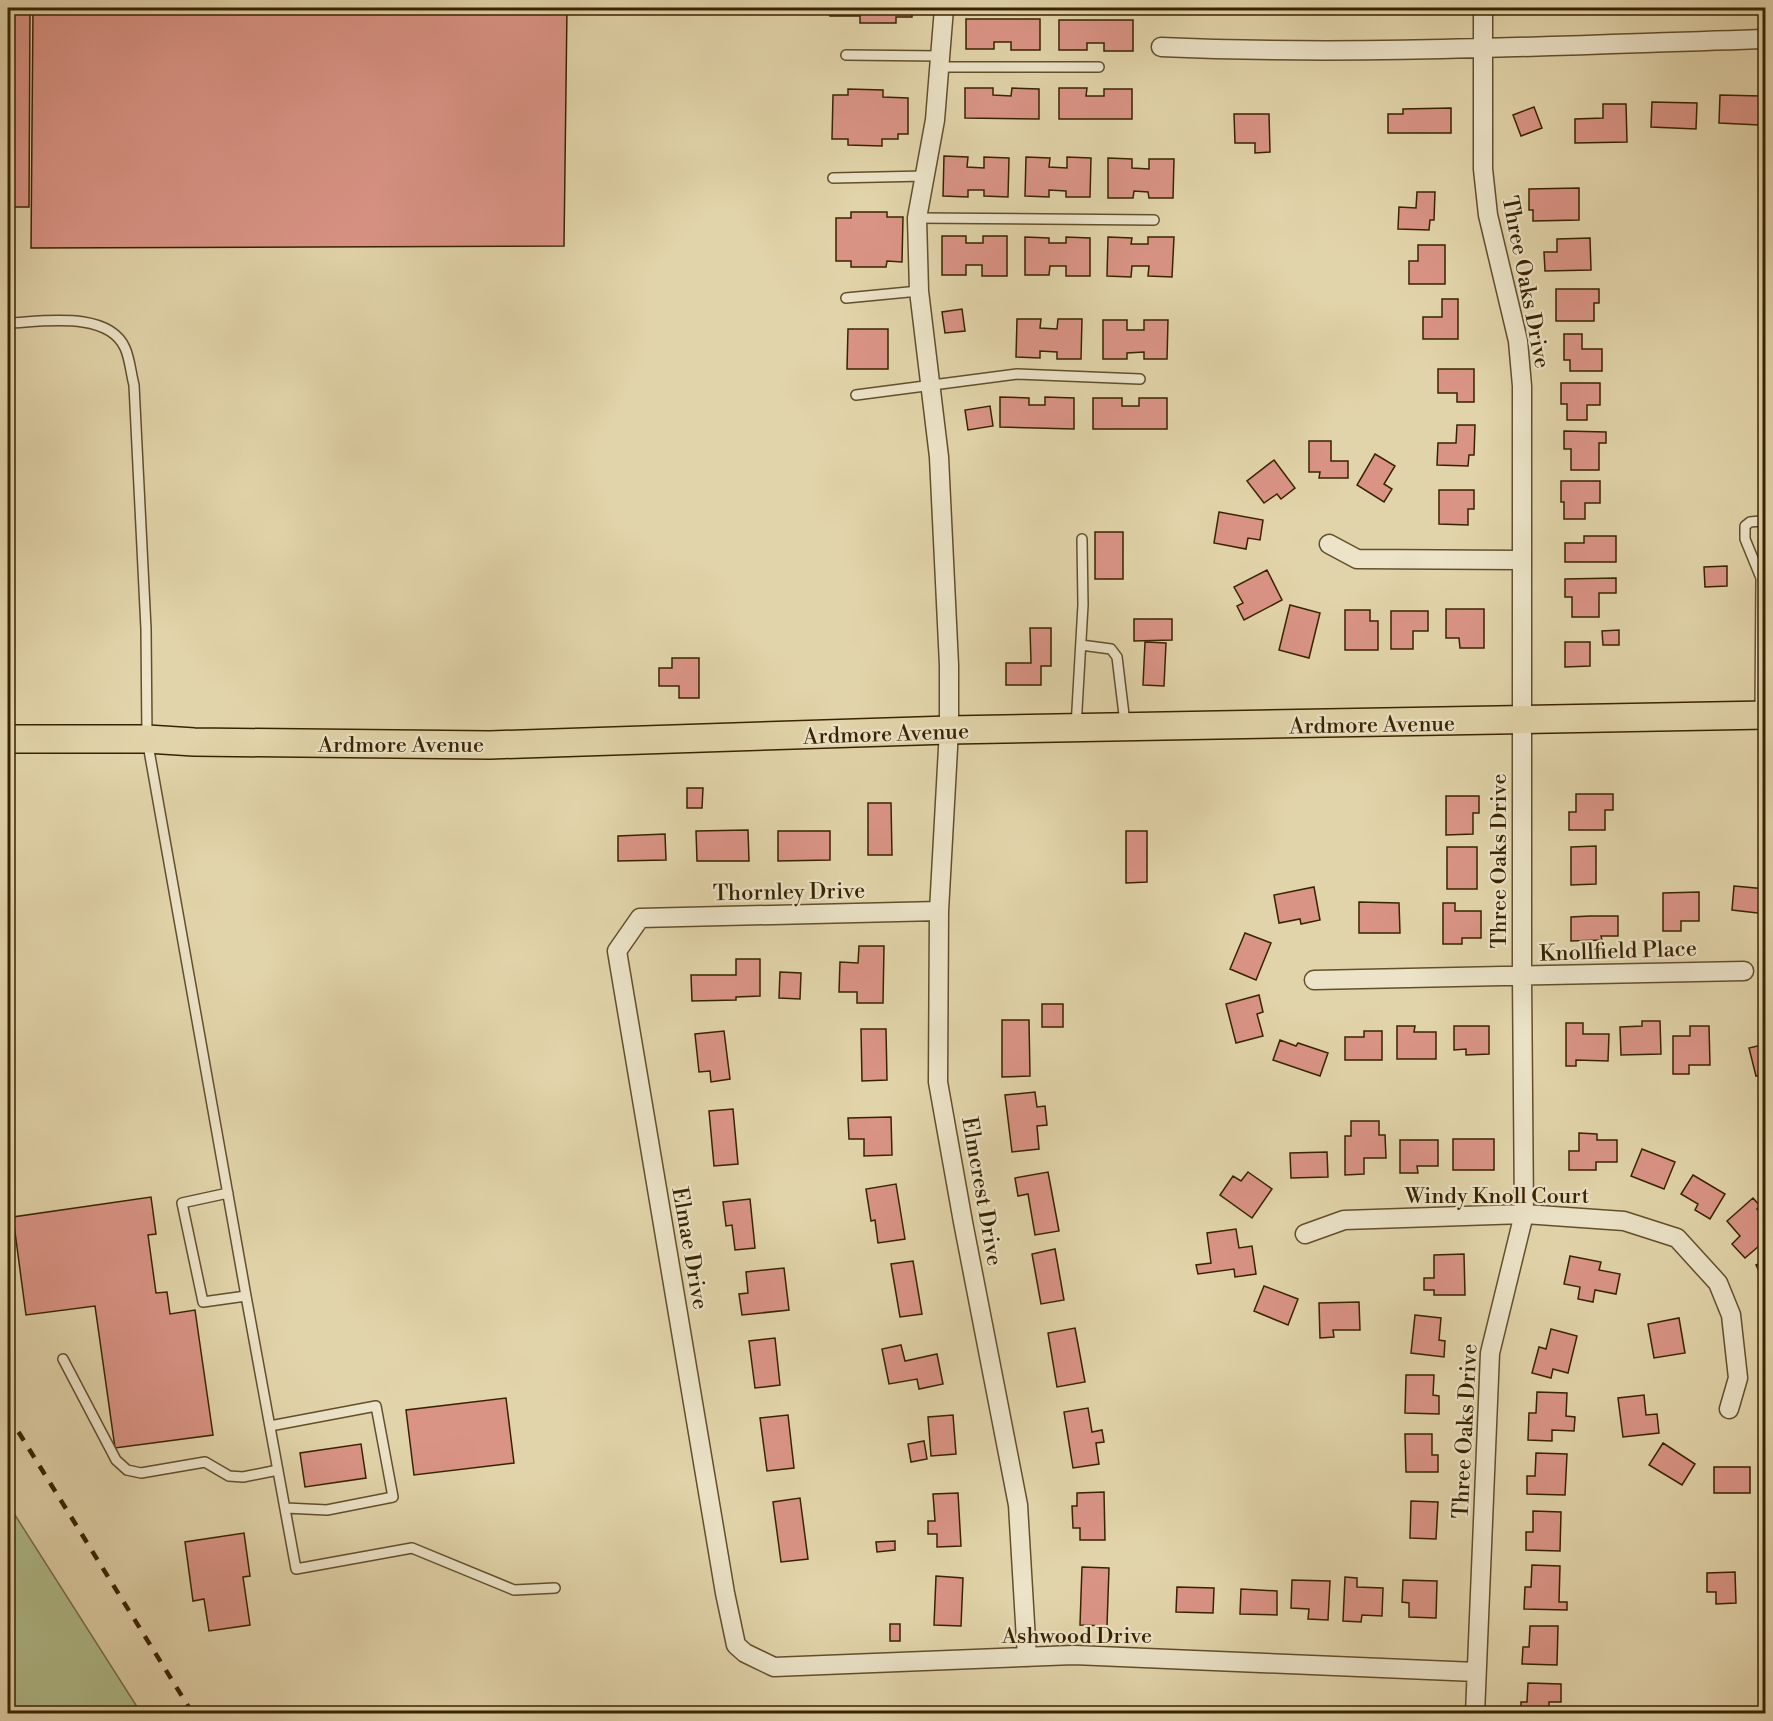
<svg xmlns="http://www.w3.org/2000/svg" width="1773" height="1721" font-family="'Libre Bodoni',serif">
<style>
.green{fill:#b0bd8b;stroke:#747046;stroke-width:1.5}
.building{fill:#da9486;stroke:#382301;stroke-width:1.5}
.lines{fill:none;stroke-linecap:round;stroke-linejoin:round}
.lane-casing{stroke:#624f2b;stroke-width:12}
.street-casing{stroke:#624f2b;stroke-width:21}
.primary-casing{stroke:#382301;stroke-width:30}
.lane{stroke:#ece3c8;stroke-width:9}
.street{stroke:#ece3c8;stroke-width:18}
.primary{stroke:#e2d4aa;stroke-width:27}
.rail{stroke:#382301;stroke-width:4.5;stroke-dasharray:10 10;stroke-linecap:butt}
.labels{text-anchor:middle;stroke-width:4.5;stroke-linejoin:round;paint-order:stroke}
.street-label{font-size:22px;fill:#382301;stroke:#ece3c8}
</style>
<rect width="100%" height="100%" fill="#e2d4aa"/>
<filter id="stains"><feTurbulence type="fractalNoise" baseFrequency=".00333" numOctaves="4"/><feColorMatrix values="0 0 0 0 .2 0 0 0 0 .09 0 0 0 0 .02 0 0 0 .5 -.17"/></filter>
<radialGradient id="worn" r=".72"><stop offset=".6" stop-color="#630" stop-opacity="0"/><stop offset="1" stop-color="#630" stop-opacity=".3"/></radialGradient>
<path class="green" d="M8,1504L141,1713H8Z"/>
<path class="building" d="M8,8H30L29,207H8Z
M33,8H567L564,246L31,248Z
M830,8H925V14H912V17H896V23H860V16H830Z
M966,19H1040V50H1011V42H994V49H966Z
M1059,20H1133V51H1104V43H1087V50H1059Z
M965,88H993V95L1011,96L1012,88L1039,89V119L965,118Z
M1059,88H1087L1086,96H1104V89H1132V119H1059Z
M848,89L883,90V97L908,98V134H898V139H882V146L848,145V139H832L833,95H848Z
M1720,95L1760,96L1759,125L1719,123Z
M1652,102L1697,103L1696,129L1651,127Z
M1603,104H1626L1627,142L1575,143V119L1603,118Z
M1534,107L1542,128L1521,136L1513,115Z
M1451,108V133H1388V114H1403V109Z
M1234,114H1269L1270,152L1255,153V143H1235Z
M944,156L968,157L967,167L984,168V157L1009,158L1008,197L984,196V190H968V197L943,196Z
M1026,157L1050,158L1049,167L1067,168V157L1091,158L1090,197H1066V191L1049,190V197L1025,196Z
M1108,158L1132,159V168L1149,169V159H1174L1173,198H1149L1148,192L1134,191L1133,198H1108Z
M1579,188V220L1533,221V210H1529V189Z
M1417,192H1435L1434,220H1430L1429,230L1398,229L1399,207L1416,208Z
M851,212H887V217H903L902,262L887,261L886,267H851V261H836V218H851Z
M942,236H966V243H983V236H1007V276H982V265H966V275H942Z
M1025,237L1049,238V243H1066V237L1090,238V276H1066V266H1050L1049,275H1025Z
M1108,237L1132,238L1131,244H1148V237H1174L1172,277L1148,276L1149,266H1132L1131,277L1107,276Z
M1590,238L1591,270L1545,271L1544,252H1557V239Z
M1418,245H1445V284H1409V261H1418Z
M1556,289H1599V303H1594V321H1556Z
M1442,299H1458V339H1423V317H1442Z
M962,309L965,331L945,333L942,312Z
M1017,319H1041L1040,328L1057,329L1058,319H1082L1081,359H1057V352L1040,351V358L1016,357Z
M1103,320H1127V330H1144V320H1168L1167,359H1144V352L1127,353V359H1103Z
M848,329H888V369H847Z
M1564,334H1582V349H1602V371H1570V360H1564Z
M1438,369H1474V402H1457V393H1438Z
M1561,383H1600V405H1587V420H1567V404H1561Z
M1000,397L1029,398V405H1045V397L1074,398V429L1000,427Z
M1093,398H1122V406H1139V398H1167V429H1093Z
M990,406L993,426L968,430L965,410Z
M1457,425H1475L1474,455H1469L1468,466L1437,465L1438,443H1456Z
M1564,431L1606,432V443H1599V470H1571V449H1564Z
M1309,441H1331V461H1348V478H1319L1320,472H1309Z
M1375,454L1395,466L1384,484L1392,489L1384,502L1357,485Z
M1274,460L1295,488L1281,499L1277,494L1264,503L1247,481Z
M1561,481H1600V503H1585V519H1564V502H1561Z
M1439,490H1474V509H1468V525L1439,524Z
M1219,512L1263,520L1260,540L1248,538L1246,549L1214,543Z
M1095,532H1123V579H1095Z
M1584,536H1616V562H1565V543H1584Z
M1727,566V586L1705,587L1704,567Z
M1267,570L1282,600L1244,620L1237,606L1243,603L1234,587Z
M1616,578V593H1599V617H1572V597H1565V579Z
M1290,605L1320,613L1309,658L1279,650Z
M1446,609H1484V648H1460L1459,638H1446Z
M1345,610H1370V621H1378V650H1345Z
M1391,611H1428V631H1413V649H1391Z
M1134,619H1172V640L1134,641Z
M1030,628H1051V666H1041V685H1006V663H1031Z
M1619,630V645H1603L1602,631Z
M1145,642L1166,643L1164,686L1143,685Z
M1565,642H1590V666L1565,667Z
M672,658H699V698H679V686H659V668H672Z
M687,788H703L702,808H687Z
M1576,794H1613V810H1605V830H1569V812H1576Z
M1446,796H1479V813H1473V834L1446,835Z
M868,803H891L892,855H868Z
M748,830L749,861H697L696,831Z
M778,831H830V860L778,861Z
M1126,831H1147V882L1126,883Z
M665,834L666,860L618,861V836Z
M1596,846V884L1571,885V847Z
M1447,847H1477V889H1447Z
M1734,886L1766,889V914L1732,910Z
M1314,887L1320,920L1301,924L1300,919L1279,923L1274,895Z
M1699,892V921H1681V931H1663V893Z
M1359,902L1399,903L1400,933H1359Z
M1443,903H1455V911H1481V938H1462V944H1443Z
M1590,916H1618V936H1601L1602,940L1571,941V917Z
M1245,933L1271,943L1256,980L1230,969Z
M859,946H884L883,1003H857V992H839L840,962L858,963Z
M736,959H760V996L736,997V1000L692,1001L691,975H736Z
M780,972L801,973L800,999L779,998Z
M1259,995L1263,1012L1257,1014L1263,1036L1236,1043L1226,1004Z
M1042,1004H1063V1027H1042Z
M1002,1020H1029L1030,1076L1002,1077Z
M1642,1021H1660L1661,1054L1621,1055L1620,1027L1642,1026Z
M1566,1023H1583V1034H1609L1608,1061L1576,1060V1066H1566Z
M1397,1026H1415L1414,1032H1436V1059H1397Z
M1454,1026H1489V1054L1466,1055V1049L1454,1050Z
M1690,1026H1709L1710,1065H1689V1074H1673V1036H1690Z
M861,1029H886L887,1080L862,1081Z
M724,1031L730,1079L711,1082L710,1071L699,1072L695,1034Z
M1364,1031H1382V1060H1345V1037H1364Z
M1280,1040L1296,1046L1298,1043L1328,1053L1320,1076L1273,1060Z
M1766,1044V1074L1756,1076L1749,1048Z
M1035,1092L1037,1107L1045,1106L1047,1125L1037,1126L1039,1149L1012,1152L1005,1095Z
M733,1109L738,1164L714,1166L709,1111Z
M891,1117L892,1155L864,1156V1139H849L848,1118Z
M1351,1121H1379V1135H1385L1386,1158H1364V1174L1345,1175V1136H1351Z
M1579,1133L1597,1134V1140H1617V1162H1596V1170H1569V1151H1579Z
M1453,1139H1494V1170H1453Z
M1400,1140H1438V1166H1417L1418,1173H1400Z
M1642,1149L1675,1162L1664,1189L1631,1176Z
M1327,1152L1328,1177L1291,1178L1290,1153Z
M1048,1172L1059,1231L1035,1235L1028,1194L1018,1196L1015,1178Z
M1248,1172L1272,1189L1252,1218L1220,1195L1233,1176L1241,1181Z
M1693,1175L1725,1194L1710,1219L1695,1210L1698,1204L1681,1194Z
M896,1184L905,1239L878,1243L875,1220L871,1221L866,1189Z
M151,1197L156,1234L148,1235L156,1293L167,1292L170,1314L195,1310L213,1435L115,1448L95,1306L26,1315L13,1217Z
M1753,1198L1760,1206L1757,1209L1766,1219V1240L1745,1258L1732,1244L1740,1236L1727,1221Z
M750,1199L755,1248L735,1250L732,1225L726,1226L723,1202Z
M1236,1229L1239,1248L1252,1246L1256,1274L1235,1277L1234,1269L1198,1274L1196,1265L1211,1263L1207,1233Z
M1055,1249L1064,1300L1041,1304L1032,1254Z
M1464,1254L1465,1295H1434V1290H1424V1278H1434V1255Z
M1570,1256L1601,1262L1599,1270L1620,1274L1616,1294L1595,1290L1593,1302L1578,1299L1580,1287L1564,1284Z
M913,1261L922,1314L900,1317L891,1264Z
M1766,1261V1285L1756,1265Z
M784,1268L789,1310L742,1315L739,1294L748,1293L746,1272Z
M1264,1286L1298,1299L1288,1325L1254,1311Z
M1359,1302L1360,1330H1333L1334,1337L1320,1338L1319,1303Z
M1415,1315L1441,1318L1439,1340L1445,1341L1444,1357L1411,1353Z
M1679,1318L1685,1353L1654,1358L1648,1324Z
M1075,1328L1085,1382L1057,1387L1048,1333Z
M1551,1329L1577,1336L1568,1373L1553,1369L1551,1378L1532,1373L1539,1347L1546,1349Z
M775,1338L780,1385L755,1388L749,1341Z
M901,1345L905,1361L937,1354L943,1384L919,1389L917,1379L889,1384L882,1349Z
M1406,1375H1434L1433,1395L1439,1396V1414L1405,1413Z
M1537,1392L1567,1393L1566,1416L1575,1417L1574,1431L1552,1430V1441L1528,1440L1529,1413H1536Z
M1644,1395L1646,1415L1657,1414L1659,1433L1623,1437L1618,1398Z
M506,1398L514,1463L414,1475L406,1410Z
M1088,1408L1092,1432L1102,1430L1104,1442L1096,1443L1099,1464L1073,1468L1064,1412Z
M788,1415L794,1468L767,1471L760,1418Z
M953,1415L956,1454L931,1456L928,1417Z
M1405,1434H1432V1455H1438V1472H1406Z
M924,1441L927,1459L911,1462L908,1444Z
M1663,1443L1695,1464L1682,1485L1649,1465Z
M361,1444L366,1478L305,1487L300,1453Z
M1536,1453L1567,1454L1565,1495L1527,1494V1476H1535Z
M1714,1467H1750V1493H1714Z
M1104,1492L1105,1540H1080V1528H1073L1072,1506H1077V1493Z
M958,1493L961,1546L937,1547V1534H928V1521H935L933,1494Z
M800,1498L808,1559L781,1562L773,1502Z
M1411,1501L1438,1502L1436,1539L1410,1538Z
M1533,1511L1561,1512L1560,1551L1526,1550V1532H1533Z
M244,1533L250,1576L243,1577L250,1625L209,1631L204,1599L193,1601L185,1542Z
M895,1541V1550L877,1552L876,1542Z
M1532,1565L1560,1566L1559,1602H1567V1610L1524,1609L1525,1587H1531Z
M1082,1567L1109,1568L1107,1626L1080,1625Z
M1735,1572L1736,1603L1716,1604V1592H1707V1573Z
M936,1576L963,1578L961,1626L934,1625Z
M1345,1577L1357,1578V1587L1383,1588L1382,1616L1362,1615L1361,1622L1343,1621Z
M1292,1580L1330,1581L1328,1620L1308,1619L1309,1609L1291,1608Z
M1403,1580L1437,1581L1436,1618L1409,1617V1603L1402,1602Z
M1177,1587L1214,1588L1213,1613L1176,1612Z
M1241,1589L1277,1591V1615L1240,1614Z
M890,1624H900V1641H890Z
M1530,1626H1558L1557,1665L1522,1664L1523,1647H1529Z
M1528,1683L1561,1684V1702H1549V1714H1521V1702H1527Z
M1240,1707H1258V1712L1272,1714H1240Z"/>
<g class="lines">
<defs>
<path id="lane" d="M846,55L940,56
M940,67H1099
M833,178L925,176
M917,218L1154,220
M846,298L919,291
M8,323C41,322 108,310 125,348C130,359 131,374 134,385L146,629L147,739L246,1296L296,1569L412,1548L514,1590L555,1588
M856,395L1017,374L1140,379
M1761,578L1745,539V526L1750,522L1760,521L1766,529
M1081,645L1111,649L1117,657L1125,723
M1760,713L1761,578L1766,564
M1076,727L1083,605L1082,539
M228,1193L182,1203L203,1302L246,1296
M63,1359L116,1460L127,1470L141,1473L205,1462L229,1476L243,1477L278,1470
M270,1426L376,1406L393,1497L327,1510L286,1508"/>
<path id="street" d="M944,8L935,120L917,218L919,291L939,457L949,665V730L939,911L938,1082L963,1222L1018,1505L1027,1657
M1161,47C1362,56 1564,45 1766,39
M1329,544L1357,559L1521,560
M939,911L640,918L617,951L725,1593L736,1645L745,1653L774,1667L1074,1655L1476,1672
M1314,980L1744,971
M1305,1234L1344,1220L1524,1214L1624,1221L1677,1238L1718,1283L1731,1315L1738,1378L1729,1409
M1475,1714L1490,1353L1524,1214L1522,977V386L1518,341L1488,215L1483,169V8"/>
<path id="primary" d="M8,739H147L194,742L490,745L949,730L1766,715"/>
</defs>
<use href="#lane" class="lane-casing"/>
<use href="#street" class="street-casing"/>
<use href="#primary" class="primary-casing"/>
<use href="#lane" class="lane"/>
<use href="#street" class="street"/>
<use href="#primary" class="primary"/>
<path class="rail" d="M8,1415L193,1714"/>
</g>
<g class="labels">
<g class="street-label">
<text transform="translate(1527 282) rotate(79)" y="8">Three Oaks Drive</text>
<text transform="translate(1372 724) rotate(-1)" y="8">Ardmore Avenue</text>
<text transform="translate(886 733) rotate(-2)" y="8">Ardmore Avenue</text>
<text x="401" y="752">Ardmore Avenue</text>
<text transform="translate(1498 861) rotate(-90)" y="8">Three Oaks Drive</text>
<text transform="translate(789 891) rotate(-1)" y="8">Thornley Drive</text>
<text transform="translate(1618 950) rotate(-2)" y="8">Knollfield Place</text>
<text transform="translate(983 1191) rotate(80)" y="8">Elmcrest Drive</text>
<text x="1497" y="1203">Windy Knoll Court</text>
<text transform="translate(691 1248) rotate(80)" y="8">Elmae Drive</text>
<text transform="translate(1464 1431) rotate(-87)" y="8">Three Oaks Drive</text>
<text x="1077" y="1643">Ashwood Drive</text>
</g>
</g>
<rect width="1773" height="1721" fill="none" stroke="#e2d4aa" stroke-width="30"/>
<rect x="9" y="9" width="1755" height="1703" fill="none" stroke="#382301" stroke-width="3"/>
<rect x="15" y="15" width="1743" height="1691" fill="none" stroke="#382301" stroke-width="1.5"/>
<rect width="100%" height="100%" filter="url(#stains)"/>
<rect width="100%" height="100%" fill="url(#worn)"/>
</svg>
